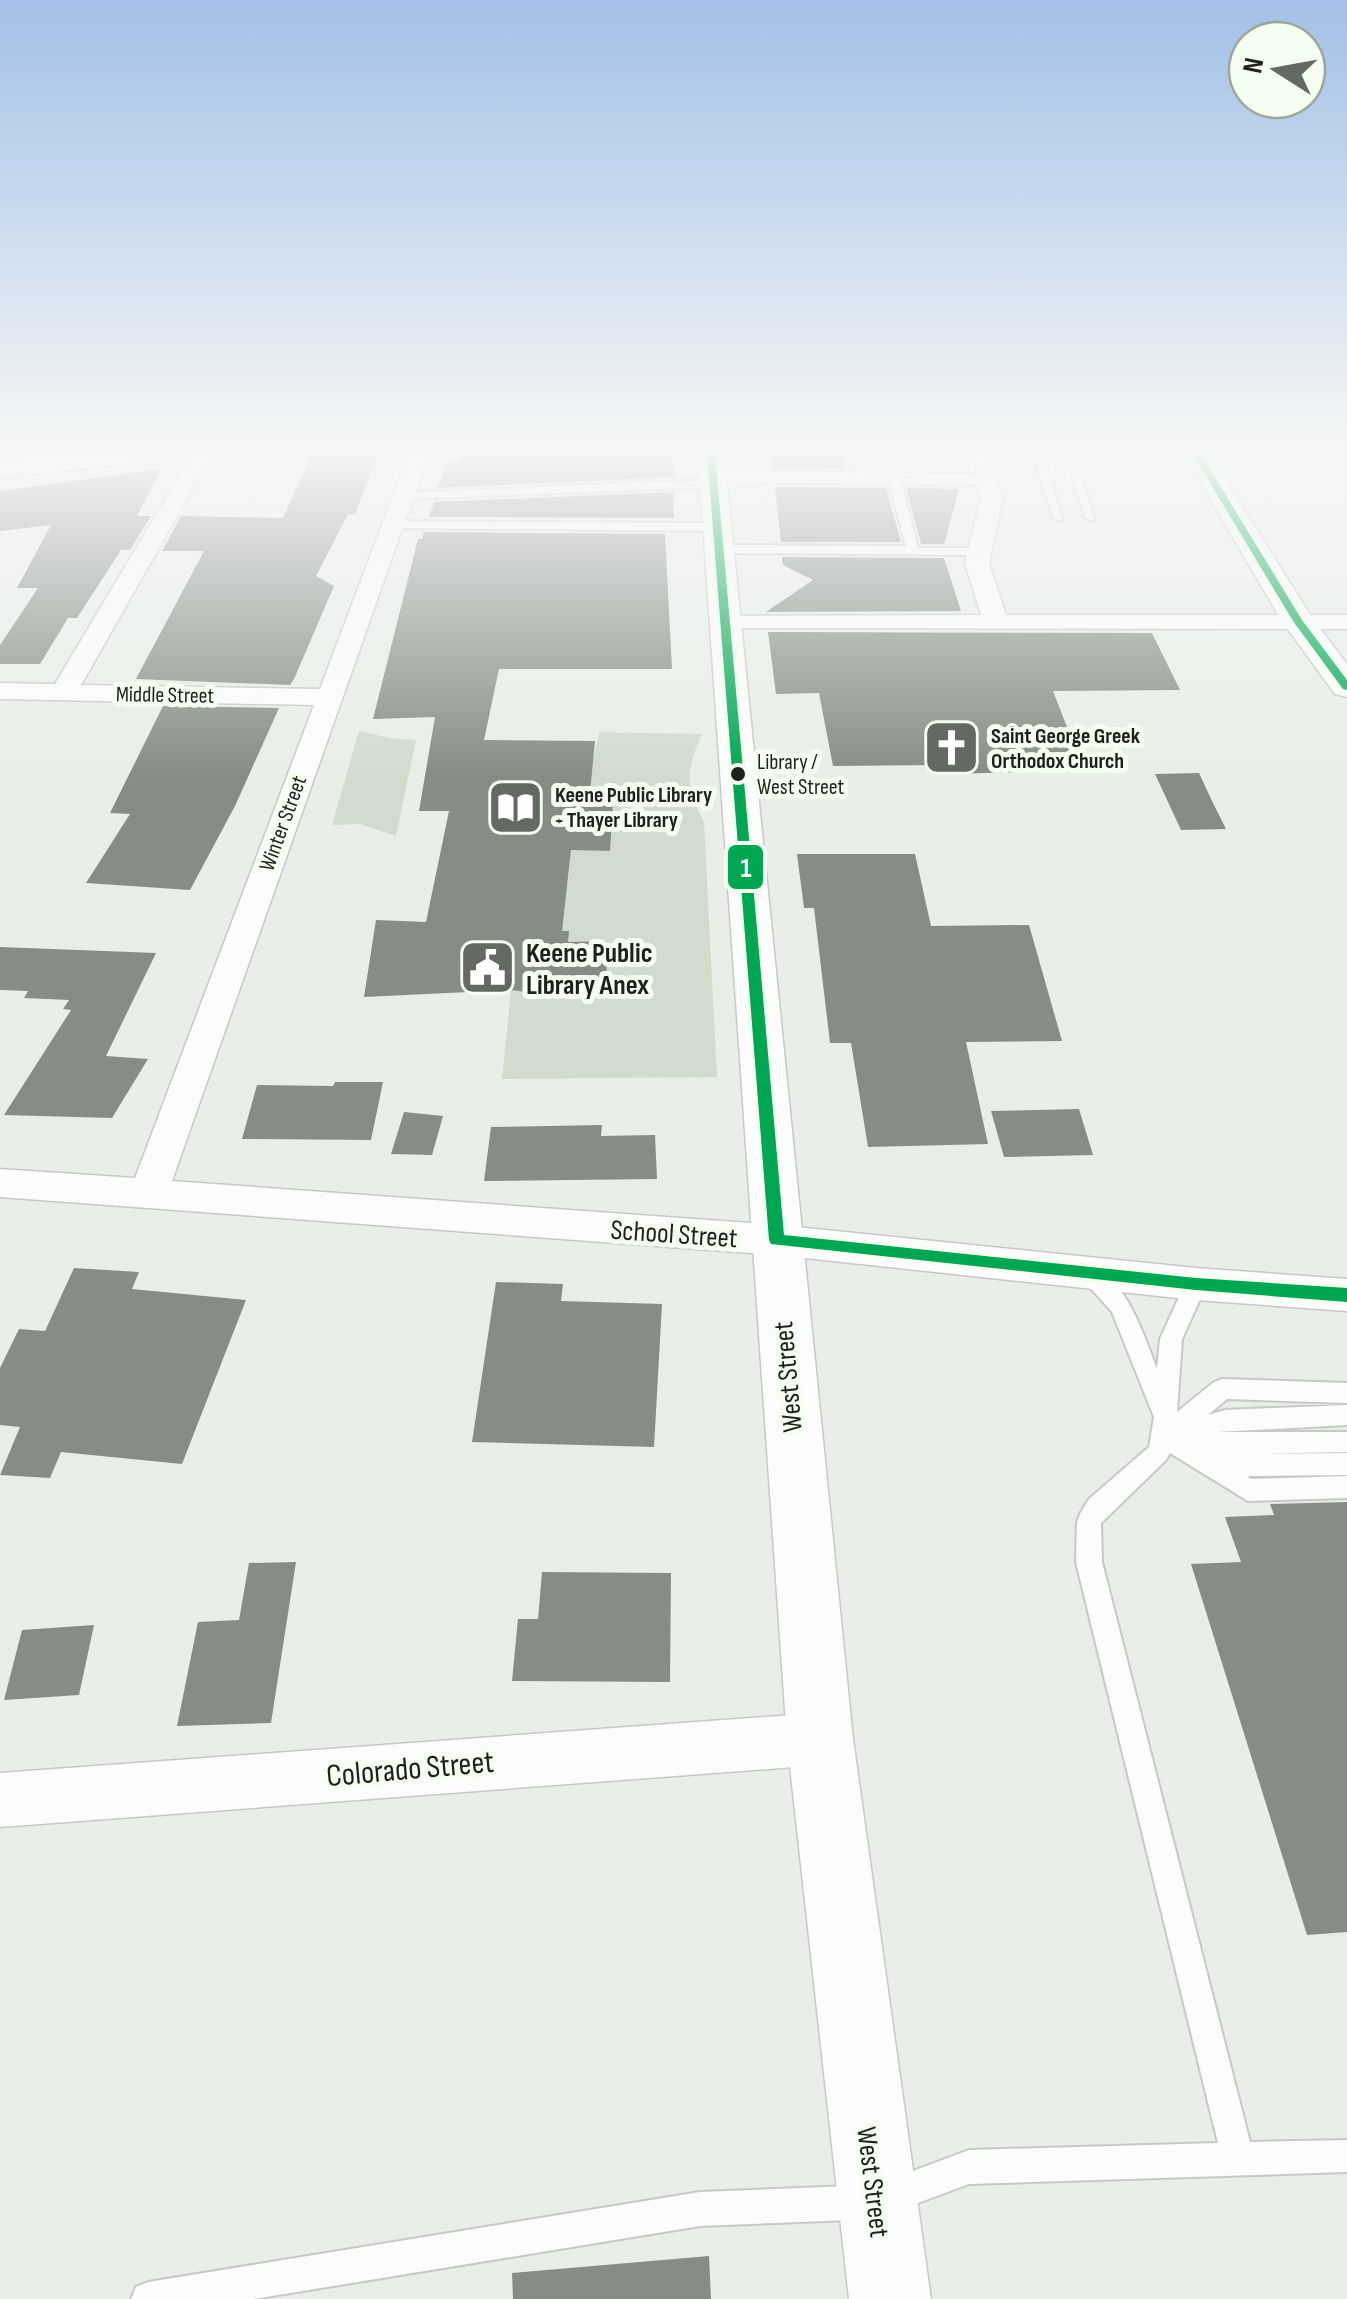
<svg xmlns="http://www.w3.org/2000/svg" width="1347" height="2299" font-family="'Sofia Sans Condensed',sans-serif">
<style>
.green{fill:#d1dccf}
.building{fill:#878d86}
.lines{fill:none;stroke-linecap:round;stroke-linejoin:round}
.service-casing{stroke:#c6cac5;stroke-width:4}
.minor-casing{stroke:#c6cac5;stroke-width:3}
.tertiary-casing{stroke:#c6cac5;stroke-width:3}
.secondary-casing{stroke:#c6cac5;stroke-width:4}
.service{fill:#fcfcfc;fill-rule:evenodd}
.minor{fill:#fcfcfc;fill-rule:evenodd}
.tertiary{fill:#fcfcfc;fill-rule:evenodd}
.secondary{fill:#fcfcfc;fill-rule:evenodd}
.bus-1-casing{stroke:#f4fff1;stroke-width:7}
.bus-1{fill:#00a651;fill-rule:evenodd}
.bus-dot{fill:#1d211c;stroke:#f4fff1;stroke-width:4}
.labels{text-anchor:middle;stroke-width:10;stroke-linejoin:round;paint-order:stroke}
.far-street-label{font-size:22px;fill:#1d211c;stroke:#f4fff1}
.far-poi-label{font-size:22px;font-weight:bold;fill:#1d211c;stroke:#f4fff1;text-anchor:start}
.far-bus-label{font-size:22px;fill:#1d211c;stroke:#f4fff1;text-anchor:start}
.poi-label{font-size:28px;font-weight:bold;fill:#1d211c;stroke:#f4fff1;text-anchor:start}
.street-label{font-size:28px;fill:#1d211c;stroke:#f4fff1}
.near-street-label{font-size:32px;fill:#1d211c;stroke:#f4fff1}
.line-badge{stroke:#f4fff1;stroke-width:4}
.badge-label{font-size:28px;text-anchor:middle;font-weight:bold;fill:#fff}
</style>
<rect width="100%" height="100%" fill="#e9eee8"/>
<path class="green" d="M359,731L389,738L416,740L396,836L360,824L332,825Z
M599,732L702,734C685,773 685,784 704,822L717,1077L502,1079L511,990L577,999L580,986L607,985L568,942V931L517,932L533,882H568L571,850L609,851L613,803H570L592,767Z"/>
<path class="building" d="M460,453L673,454V477L438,488L447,462L460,461Z
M772,453H842L845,469L773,468Z
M312,454L378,455L355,514H348L316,576L334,586L294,679L290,685L136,679L204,551H162L181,516L283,518Z
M161,469L137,516H151L130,550H121L77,618H68L40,664H0V645L38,588H17L51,525L0,531V491Z
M775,487L886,488L901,542H781Z
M906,488L959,489L944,544H921Z
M673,492L674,518L429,517L434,502Z
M424,532L665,534L672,669H499L484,740L595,741L589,803H613L610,851L571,850L562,931H569L568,942L606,941L607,985L580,986L577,999L511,990L364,997L376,920L426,922L449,811H419L435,717L373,719L418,539H422Z
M782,557L944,558L961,611L766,612L813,580L783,565Z
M768,632L1152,633L1180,690L1053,691L1084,771L939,774L936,765L833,766L819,693L776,694Z
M163,706L279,708L235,806L190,890L86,883L130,814L110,813Z
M1199,773L1212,801L1226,829L1181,830L1155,774Z
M797,854H915L931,926L1029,925L1062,1041L966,1042L988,1144L868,1147L851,1043H830L814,908H804Z
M0,947L156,953L106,1056L148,1059L112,1118L4,1115L71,1010L63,1009L69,1000L24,998L28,991L0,990Z
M335,1082H383L371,1140L242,1139L257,1085L333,1086Z
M1079,1109L1093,1155L1004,1157L991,1111Z
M404,1112L443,1116L432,1155L391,1154Z
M602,1125L601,1136L655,1135L657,1179L484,1181L491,1127Z
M74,1268L139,1272L132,1289L246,1300L182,1464L61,1452L50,1478L0,1475L20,1427L0,1425V1368L19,1329L45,1331Z
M496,1282L563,1284L561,1301L662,1304L654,1447L472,1442Z
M1347,1502V1932L1307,1935L1191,1564L1241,1562L1225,1517L1274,1515L1270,1504Z
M296,1562L271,1723L177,1726L198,1622L239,1620L249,1563Z
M542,1572L671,1573L670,1682L512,1681L518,1619H538Z
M94,1625L79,1695L4,1700L22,1630Z
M709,2256L711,2299H513L512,2273Z"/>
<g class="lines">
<defs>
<path id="service" d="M848,453H859L866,480L856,478Z
M972,453H983L991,481L981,479Z
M1032,453H1043L1063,521L1053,518Z
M1070,470L1080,472L1095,521L1085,518Z
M894,476L900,479L918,548H977L983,552L981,555L719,553L713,549L719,545L906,546L888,479Z
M674,481H713L719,484L713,487L404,499L398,496L404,493Z
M393,521L716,523L722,527L716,531L389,528L387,525Z
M1088,1264C1126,1277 1144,1336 1157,1369L1160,1339L1185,1284L1188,1278L1196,1275L1204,1278L1207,1284L1182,1339L1177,1412L1214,1382L1222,1379L1347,1383V1403L1227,1399L1208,1415L1225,1410L1347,1405V1425L1217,1432H1347V1452L1239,1454L1347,1453V1475L1247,1476L1251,1479L1347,1476V1498L1248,1501L1170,1453L1166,1460L1101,1523L1102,1562L1250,2142L1347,2140V2172L969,2184L875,2219L700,2226L254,2299H131L136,2287L148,2282L700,2192L875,2185L969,2150L1218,2143L1076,1562L1077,1522L1080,1514L1088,1500L1149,1447L1154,1417L1112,1312L1077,1273L1080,1267Z"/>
<path id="minor" d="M193,453H213L81,685L320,689L409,453H429L172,1181L777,1225L1196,1268L1347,1279V1311L1196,1300L777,1255L0,1197V1169L135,1178L314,705L0,699V683L55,684Z
M712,471L995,474L1003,498L989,563L1006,615H1347V629L719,628L716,623L728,616L981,615L965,563L981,498L978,485L704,482L701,477L704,472Z
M820,1713L838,1721L846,1739L838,1757L820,1765L0,1827V1773Z"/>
<path id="tertiary" d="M698,453H724L853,1739L931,2299H849L787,1739Z
M1183,453H1209L1312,618L1347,664V697L1335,694L1282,621Z"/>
<path id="secondary" d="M63,453H154L149,459L139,462L0,478V460Z"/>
</defs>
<use href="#service" class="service-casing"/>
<use href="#minor" class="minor-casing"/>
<use href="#tertiary" class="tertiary-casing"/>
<use href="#secondary" class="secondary-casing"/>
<use href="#service" class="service"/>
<use href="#minor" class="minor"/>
<use href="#tertiary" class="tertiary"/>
<use href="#secondary" class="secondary"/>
<defs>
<path id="bus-1" d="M707,453H715L784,1235L1196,1278L1347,1288V1302L1196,1290L771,1244L769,1240Z
M1192,453H1200L1302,620L1347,680V690L1343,689L1293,621Z"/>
</defs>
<use href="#bus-1" class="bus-1-casing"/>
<use href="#bus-1" class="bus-1"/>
</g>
<linearGradient id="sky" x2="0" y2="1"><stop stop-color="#a3c0e8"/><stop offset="0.58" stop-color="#f5f7f5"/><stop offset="1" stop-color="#f5f7f5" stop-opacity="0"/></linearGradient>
<rect width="1347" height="775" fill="url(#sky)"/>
<defs>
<symbol id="church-square" viewBox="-11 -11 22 22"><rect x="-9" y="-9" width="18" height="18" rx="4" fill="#646963" stroke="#f4fff1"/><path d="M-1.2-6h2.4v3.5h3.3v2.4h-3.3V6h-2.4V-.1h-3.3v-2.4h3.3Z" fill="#fff"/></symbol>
<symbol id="library-square" viewBox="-11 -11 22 22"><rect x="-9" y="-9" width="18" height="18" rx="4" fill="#646963" stroke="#f4fff1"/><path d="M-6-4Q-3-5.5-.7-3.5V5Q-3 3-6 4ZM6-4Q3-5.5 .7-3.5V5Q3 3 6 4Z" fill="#fff"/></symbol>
<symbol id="civic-square" viewBox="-11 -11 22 22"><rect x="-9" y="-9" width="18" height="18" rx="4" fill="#646963" stroke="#f4fff1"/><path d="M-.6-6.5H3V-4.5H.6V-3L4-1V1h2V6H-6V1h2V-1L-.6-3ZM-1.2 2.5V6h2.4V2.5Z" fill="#fff"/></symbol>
</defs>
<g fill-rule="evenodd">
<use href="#church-square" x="920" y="716" width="63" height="63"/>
<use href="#library-square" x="484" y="776" width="63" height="63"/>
<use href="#civic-square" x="456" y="936" width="63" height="63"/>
</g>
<circle class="bus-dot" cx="738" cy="774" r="9"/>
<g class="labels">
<g class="far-street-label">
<text transform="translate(165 694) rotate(1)" y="8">Middle Street</text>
<text transform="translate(282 823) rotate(-70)" y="8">Winter Street</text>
</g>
<g class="far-poi-label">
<text x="991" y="743">Saint George Greek<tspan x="991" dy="25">Orthodox Church</tspan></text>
<text x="555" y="802">Keene Public Library<tspan x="555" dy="25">- Thayer Library</tspan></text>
</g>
<g class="far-bus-label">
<text x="757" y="769">Library /<tspan x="757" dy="25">West Street</tspan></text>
</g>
<g class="poi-label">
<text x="526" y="962">Keene Public<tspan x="526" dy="32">Library Anex</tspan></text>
</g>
<g class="street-label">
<text transform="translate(674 1233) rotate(4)" y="10">School Street</text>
<text transform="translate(787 1377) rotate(-95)" y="10">West Street</text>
<text transform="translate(874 2182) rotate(83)" y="10">West Street</text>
</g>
<g class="near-street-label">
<text transform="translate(410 1768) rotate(-5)" y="11">Colorado Street</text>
</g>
</g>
<rect class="line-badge" x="726" y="843" width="39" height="48" rx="10" fill="#00a651"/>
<g class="badge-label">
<text x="746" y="877">1</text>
</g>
<g transform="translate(1277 70) rotate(281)"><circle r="48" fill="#f4fff1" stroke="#9ea69c" stroke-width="2.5"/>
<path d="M0-8L18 38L0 25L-18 38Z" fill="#646963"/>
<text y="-15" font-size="28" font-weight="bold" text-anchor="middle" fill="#1d211c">N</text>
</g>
</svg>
